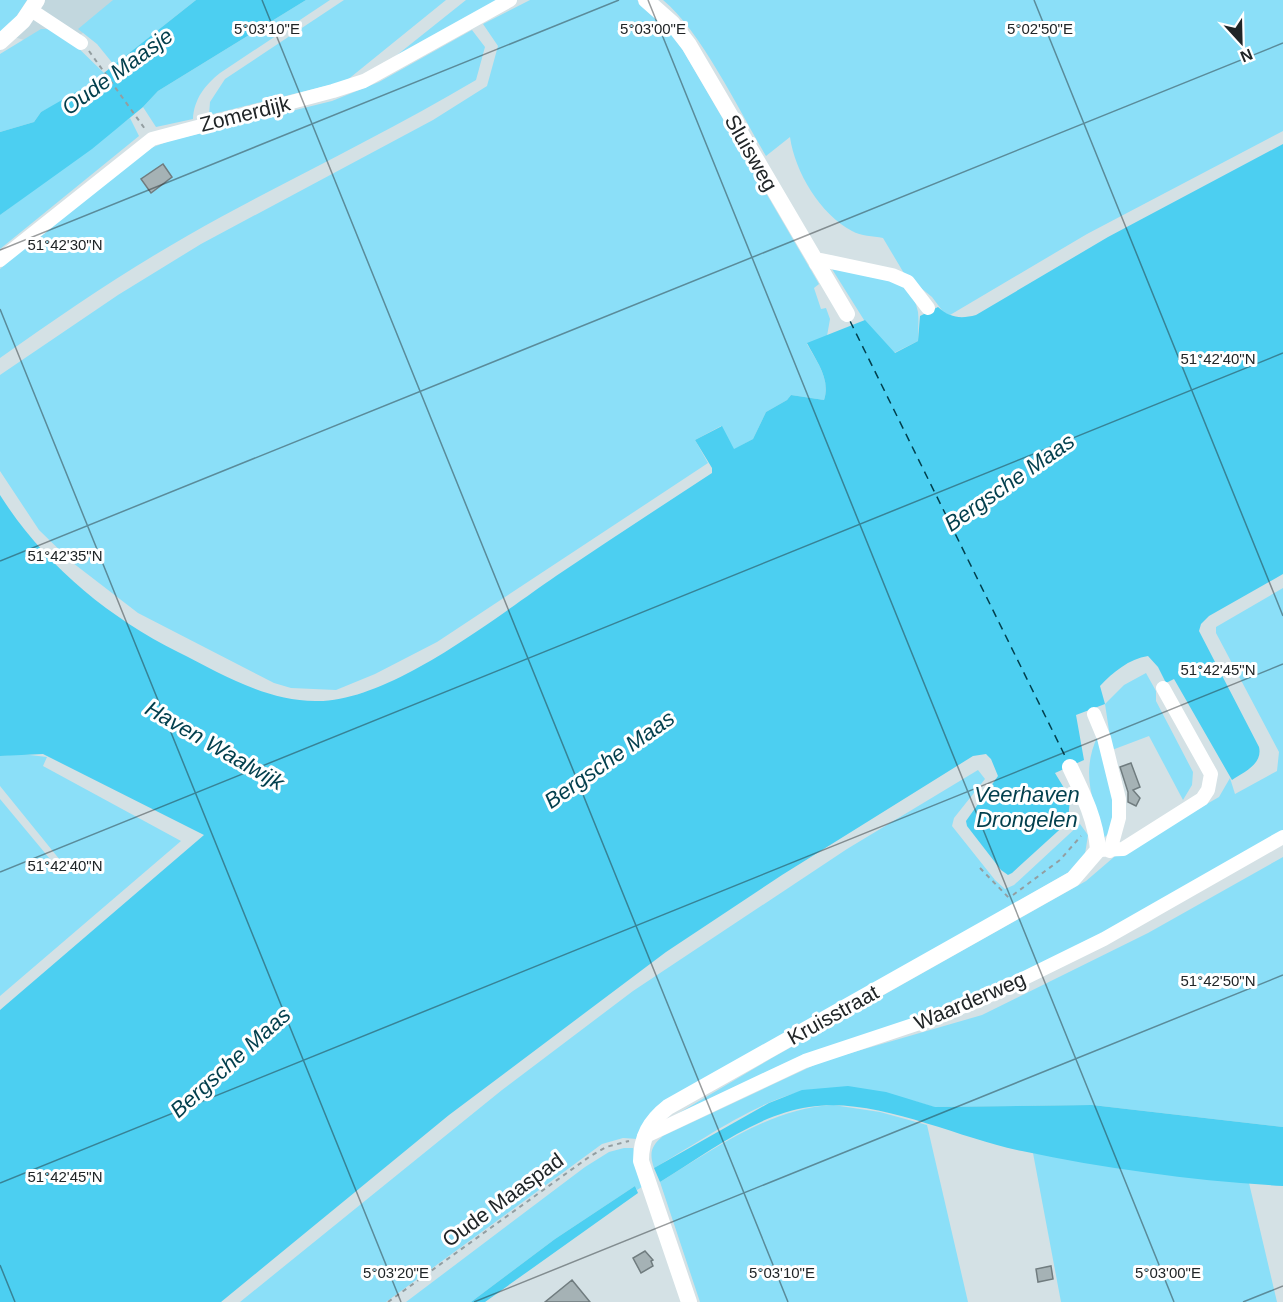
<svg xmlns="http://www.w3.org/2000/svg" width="1283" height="1302" font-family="Arial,sans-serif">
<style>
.built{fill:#c2d7de}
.green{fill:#8bdff8}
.water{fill:#4ccff1}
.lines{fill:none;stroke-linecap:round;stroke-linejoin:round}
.ferry{stroke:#023f4d;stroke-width:1.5;stroke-dasharray:8 6;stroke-linecap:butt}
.building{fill:#a5b2b5;stroke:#707c7f;stroke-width:1.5}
.path{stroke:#939ea1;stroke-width:2;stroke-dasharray:4.5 4.5;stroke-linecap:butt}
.minor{stroke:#fff;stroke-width:14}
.tertiary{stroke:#fff;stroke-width:16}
.ticks{fill:none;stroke:#202527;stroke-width:1.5;stroke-opacity:0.45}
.labels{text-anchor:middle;stroke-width:6;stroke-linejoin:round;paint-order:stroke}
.street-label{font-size:21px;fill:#202527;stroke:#fff}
.water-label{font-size:22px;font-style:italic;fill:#023f4d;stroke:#fff}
.ticks-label{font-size:15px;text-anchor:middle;fill:#202527;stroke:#fff;stroke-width:6;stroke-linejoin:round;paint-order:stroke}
</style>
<rect width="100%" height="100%" fill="#d4e1e5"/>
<path class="built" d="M0,0H129L59,50L0,33Z"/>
<path class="green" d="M0,0H27L11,25L0,35Z
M113,0H196L114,65L97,44L78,29Z
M306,0H330L220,73C205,85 194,99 193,119L156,127L143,107L158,91Z
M344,0H446L346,81L209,115L210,102L225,79Z
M466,0H500L387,63Z
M530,0H637L667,23L819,284L814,288L821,309L826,308L830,319L827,336L807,344C816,361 831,379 824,400L791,395L787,400L766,412L753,439L733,450L721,426L695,440L708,463L705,465L437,642L375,674L336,690L291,688L274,683L138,613L73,563L39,530L0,471V375L118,295L201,244L433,120L487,86L498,46L483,24Z
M663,0H1283V131L1087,234L950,315L944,313L932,297L905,275L883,238C873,236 861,236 852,231C820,214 795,172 790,137L766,156C740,112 701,31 663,0Z
M41,29H56L68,38L104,73L74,95L41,112L34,122L0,132V54Z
M472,30L485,47L476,80C382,136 282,182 187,236C122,273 61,315 0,358V269L21,249L151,148L169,141L332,101L379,82Z
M130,118L139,136L0,249V215Z
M832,269C864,274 912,271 918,312C919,321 918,331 918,341L894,353L864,320Z
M1283,588V835L1137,916L998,984L667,1120L772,1058L1086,881L1114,857L1219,797L1230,778L1235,794L1277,771L1279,752L1216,633V627Z
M1146,673L1156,691V701L1193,772L1192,785L1183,800L1149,736L1112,750L1105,704L1124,685Z
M1098,735C1105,762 1129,817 1104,838C1093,799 1080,774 1098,735Z
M21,754L47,757L43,766L181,841L0,996V799L55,865L60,860L0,786V756Z
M978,770L985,779L954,818L952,826L995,880L1005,889L1014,885L1080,824L1088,835L1085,854L1076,868L707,1080L638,1139L623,1138L602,1144L386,1302H240L502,1090L633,991L847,849Z
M1283,857V1127L1092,1105L934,1107L914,1101L819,1089C768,1092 700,1142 654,1168C649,1153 651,1146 663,1136L823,1061L982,1015L1148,933Z
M833,1105L880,1112L927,1125L968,1302H700L660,1182C715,1149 767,1109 833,1105Z
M624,1148H633L645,1185L637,1190L635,1186L555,1239L471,1302H406L585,1167L609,1152Z
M1033,1153L1249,1183L1277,1302H1061Z"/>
<path class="water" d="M196,0H306L158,91L143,107L92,149L0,215V132L34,122L41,112L90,84Z
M1283,144V574L1209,616L1201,624L1199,631L1259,747C1263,764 1244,772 1232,780L1174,679L1166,683L1158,667L1148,656C1129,659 1113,672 1100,686L1105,704L1076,715L1084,760L1055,773L1070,798L1068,822L1012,873L1008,875L1001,870L967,826L966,821L998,776L991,759L986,754L973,756L782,875L666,952L449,1115L221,1302H0V1010L204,835L43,754L0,756V495C43,563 106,616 178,652C222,674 267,702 318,701C391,701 496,617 556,576C608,541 660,507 712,473V468L695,440L722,426L734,449L753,439L766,412L787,400L791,395L824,400C831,379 816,361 807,343L865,320L895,353L918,341L920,316L938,307C950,318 961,319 976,315L1108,237Z
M848,1086L886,1092L935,1107L1092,1105L1283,1127V1186C1196,1181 1107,1169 1022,1151C957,1138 875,1096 809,1107C755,1115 706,1154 660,1182L654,1168L769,1103L802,1090Z
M635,1186L638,1193L485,1302H471L555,1239Z"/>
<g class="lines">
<path class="ferry" d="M850,321L1067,760"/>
</g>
<path class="building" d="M163,164L172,177L151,193L141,179Z
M1131,763L1140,787L1133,790L1140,798L1136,806L1128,802V792L1120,767Z
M645,1251L653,1260L651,1261L653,1266L641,1273L633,1258Z
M1051,1266L1053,1279L1038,1282L1036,1269Z
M572,1280L590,1302H545Z"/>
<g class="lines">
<path class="path" d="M89,51L145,129
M1059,819L1066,827
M1055,822L1063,815
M980,868L1009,898
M1013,895L1060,860L1081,836
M388,1302L589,1157L606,1147L629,1141"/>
<path class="minor" d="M31,10L81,43
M0,260L152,139L333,91L364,81L510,0
M816,264L821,260L892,275L908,282L928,308
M1094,714L1104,738L1119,799V818L1110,851
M1098,850L1123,849L1202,799L1208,790L1211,774L1163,688
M644,1137L805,1061L931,1019L982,999L1104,939L1283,837"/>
<path class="tertiary" d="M646,0L672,23L689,45L847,314
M0,42L23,21L37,0
M689,1302L641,1161C641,1137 650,1121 668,1107L1073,879L1098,850C1096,820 1083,794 1070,767"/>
</g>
<path class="ticks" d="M262,0L788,1302M648,0L1174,1302M1034,0L1283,616M0,250L619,0M0,309L401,1302M0,561L1283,43M0,872L1283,353M0,1183L1283,664M0,1265L15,1302M474,1302L1283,975M1243,1302L1283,1286"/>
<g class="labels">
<g class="street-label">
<text transform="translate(245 114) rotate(-14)" y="7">Zomerdijk</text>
<text transform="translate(751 153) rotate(60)" y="7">Sluisweg</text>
<text transform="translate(970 1001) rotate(-23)" y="7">Waarderweg</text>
<text transform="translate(833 1015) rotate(-29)" y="7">Kruisstraat</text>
<text transform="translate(503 1200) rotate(-36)" y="7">Oude Maaspad</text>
</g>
<g class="water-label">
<text transform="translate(117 71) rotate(-36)" y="8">Oude Maasje</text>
<text transform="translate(1009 482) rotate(-35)" y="8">Bergsche Maas</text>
<text transform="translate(215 745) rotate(30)" y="8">Haven Waalwijk</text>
<text transform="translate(609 759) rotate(-35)" y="8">Bergsche Maas</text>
<text x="1027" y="802">Veerhaven<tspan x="1027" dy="25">Drongelen</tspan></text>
<text transform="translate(230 1062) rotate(-42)" y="8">Bergsche Maas</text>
</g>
</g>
<g class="ticks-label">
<text x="267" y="34">5°03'10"E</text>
<text x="653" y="34">5°03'00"E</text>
<text x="1040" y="34">5°02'50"E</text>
<text x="65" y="250">51°42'30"N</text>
<text x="1218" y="364">51°42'40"N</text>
<text x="65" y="561">51°42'35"N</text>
<text x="1218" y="675">51°42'45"N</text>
<text x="65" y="871">51°42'40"N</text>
<text x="1218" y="986">51°42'50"N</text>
<text x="65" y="1182">51°42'45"N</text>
<text x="396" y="1278">5°03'20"E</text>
<text x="782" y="1278">5°03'10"E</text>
<text x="1168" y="1278">5°03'00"E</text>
</g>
<g transform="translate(1241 42) rotate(158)" stroke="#ffffff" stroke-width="4.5" paint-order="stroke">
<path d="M0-4.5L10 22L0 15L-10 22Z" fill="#202527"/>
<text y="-9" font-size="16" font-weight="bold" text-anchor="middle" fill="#202527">N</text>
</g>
</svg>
